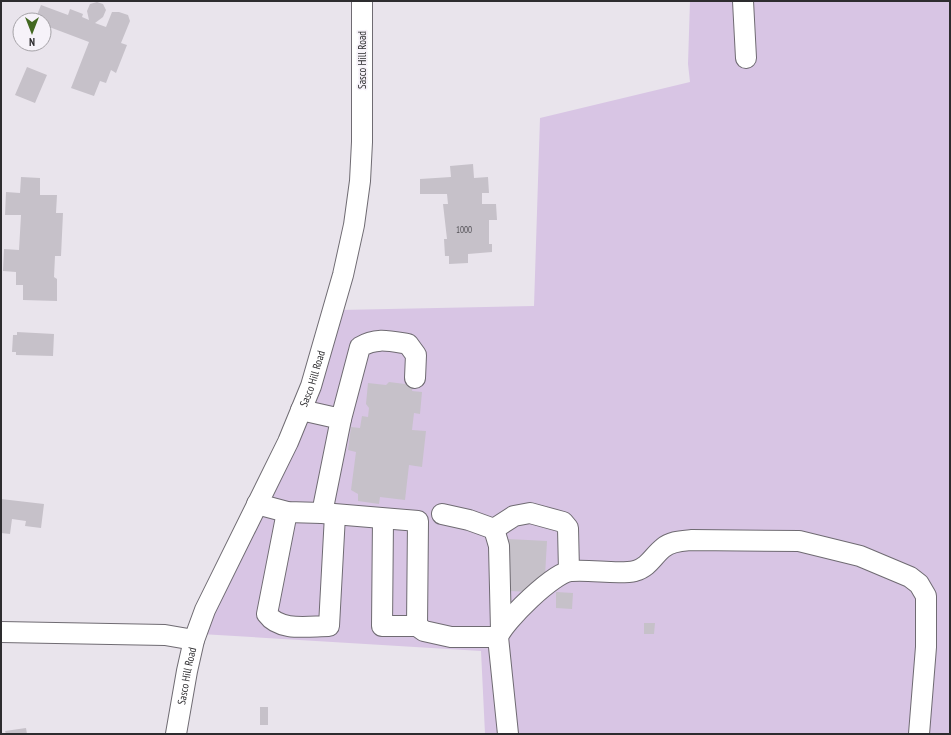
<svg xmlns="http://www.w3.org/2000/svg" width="951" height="735" font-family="'PT Sans Narrow',sans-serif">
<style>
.green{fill:#d8c5e4}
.building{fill:#c6c1c9}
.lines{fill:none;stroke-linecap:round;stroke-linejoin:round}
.minor-casing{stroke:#6f6b72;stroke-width:22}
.minor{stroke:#fff;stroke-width:20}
.labels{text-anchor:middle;stroke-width:3.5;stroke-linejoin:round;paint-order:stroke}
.number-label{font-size:9px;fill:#535156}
.street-label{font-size:11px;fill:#2d2c2f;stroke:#f6f2f9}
</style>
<rect width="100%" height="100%" fill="#e9e4ec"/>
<path class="green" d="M690,1H950V734H485L481,651L201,634L340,310L534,306L540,118L690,82L688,64Z"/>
<path class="building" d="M97,2L103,4L106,10L103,17L95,23L106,27L112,12H119L128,15L130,21L121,43L127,45L116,73L111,70L106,83L100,81L94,96L71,88L89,42L44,25V20H35L41,5L68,15L70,9L83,14L82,17L89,20L87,11L90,4Z
M27,67L47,75L35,103L15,95Z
M473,164L474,178L488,177L489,193H482V204H496L497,220H489V244H492V252L468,254V263L449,264V256H445L444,239H447L443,204H448L447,194H420V179L451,177L450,166Z
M21,177L40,178V195H57L56,213H63L61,256H55L54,277L57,279V301L23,300V285H16V272L3,271L4,249L19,250L21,215H5L6,192L20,193Z
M17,332L54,334L53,356L16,355V352H12L13,335H17Z
M389,382L413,385L412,391L422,392L420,414L414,413L412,430L426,431L422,467L409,465L405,500L380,497L379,504L358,501V494L351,490L356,452L348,450L351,427L360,428L362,416L368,417L369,408L366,404L368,383L386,385Z
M1,499L44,504L41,528L25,526L26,521L12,519L10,534L1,533Z
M507,539L547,541L545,576L533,592L509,591Z
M556,592L573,593L572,609L556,608Z
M644,623H655L654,634H644Z
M260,707H268V725H260Z
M26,728L27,734H6L5,731Z"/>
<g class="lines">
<defs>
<g id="minor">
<path d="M743,1L746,58"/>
<path d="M301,410L341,419L360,347C376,337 390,341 408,344L416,355L415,378"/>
<path d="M257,504L287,512L322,513L418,521L417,626"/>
<path d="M287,512L267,614C280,632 309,626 329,626L335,515"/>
<path d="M322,513L341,419"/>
<path d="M442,514L469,520L494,529"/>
<path d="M383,519L382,626H417L424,631L451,637H498"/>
<path d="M494,529L514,516L530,513L563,522L568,528L569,571"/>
<path d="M494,529L499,546L501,630"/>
<path d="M1,632L165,635L194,640"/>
<path id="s1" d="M176,734L187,671L194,640L205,610L288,442L311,386L343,275L354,225L360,181L362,142V1"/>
<path d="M508,734L498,637C504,621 554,572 571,571C590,569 618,575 635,571C649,567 653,556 663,548C671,541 682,541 692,540L799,541L860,556L910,577L919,584L926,596V647L919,734"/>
</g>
</defs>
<use href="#minor" class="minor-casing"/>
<use href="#minor" class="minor"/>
</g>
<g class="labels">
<g class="number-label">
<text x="464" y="233">1000</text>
</g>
<g class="street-label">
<text transform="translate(362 60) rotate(-90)" y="4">Sasco Hill Road</text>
<text dy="4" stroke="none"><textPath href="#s1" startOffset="383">Sasco Hill Road</textPath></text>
<text dy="4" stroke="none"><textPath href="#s1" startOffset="59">Sasco Hill Road</textPath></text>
</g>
</g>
<rect width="951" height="735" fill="none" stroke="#2d2c2f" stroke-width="4"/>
<g transform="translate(32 32) rotate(180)"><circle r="19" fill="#f6f2f9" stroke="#a6a3a8"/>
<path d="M0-3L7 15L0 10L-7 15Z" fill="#436821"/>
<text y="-6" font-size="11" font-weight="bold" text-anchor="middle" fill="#2d2c2f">N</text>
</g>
</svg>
